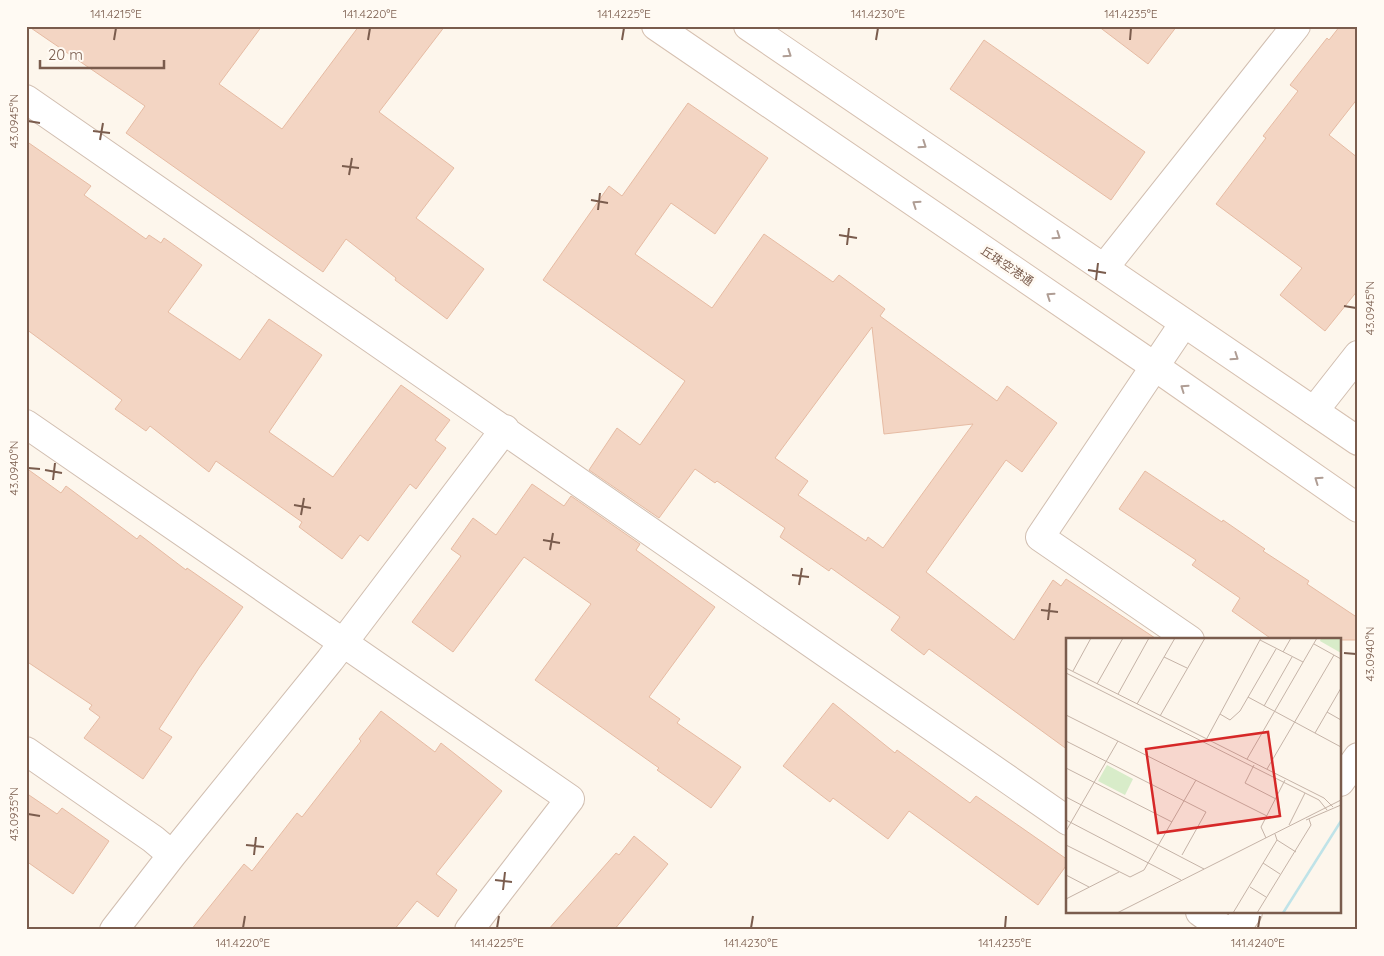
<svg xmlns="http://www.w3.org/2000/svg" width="1384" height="956" font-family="Quicksand,'Noto Sans JP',sans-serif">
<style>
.building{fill:#f3d5c3;stroke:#e6bba3;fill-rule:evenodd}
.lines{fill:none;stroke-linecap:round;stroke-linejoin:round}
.street-casing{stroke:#d1beb0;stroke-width:30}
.secondary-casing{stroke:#d6c0b0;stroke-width:30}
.street{stroke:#fff;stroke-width:28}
.secondary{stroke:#fff;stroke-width:28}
.oneway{stroke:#af9d94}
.ticks{fill:none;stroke:#7a5c4d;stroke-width:2}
.labels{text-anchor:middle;stroke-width:5;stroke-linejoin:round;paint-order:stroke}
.street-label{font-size:12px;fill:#7a5c4d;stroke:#fffaf3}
.inset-river{fill:none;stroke:#bfe3e8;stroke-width:2.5}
.inset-road{fill:none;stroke:#c5b3a7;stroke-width:1}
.view{fill:#d62828;fill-opacity:0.15;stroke:#d62828;stroke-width:2.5}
.inset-edge{fill:none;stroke:#7a5c4d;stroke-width:2.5}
.neatline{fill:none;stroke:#7a5c4d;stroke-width:2}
.ticks-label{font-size:12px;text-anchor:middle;fill:#7a5c4d}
</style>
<rect width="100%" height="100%" fill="#fdf6ec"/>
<path class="building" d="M28,26H262L219,84L282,129L359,26H445L379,112L454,168L416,218L484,269L447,319L395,280L396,278L346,239L323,272L126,133L145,106Z
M1098,26H1177L1148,64Z
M1340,26H1358V98L1329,135L1358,158V290L1325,331L1280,295L1302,268L1216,204L1266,138L1263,136L1298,91L1290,85L1327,38L1329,40Z
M984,40L1145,152L1111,200L950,89Z
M688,103L768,158L715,234L671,203L635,254L712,308L764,234L833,282L839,275L885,309L880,316L997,401L1007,386L1057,423L1022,472L1006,460L926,572L1014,640L1053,580L1061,586L1066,579L1158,640H1068V750L929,649L924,655L891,630L900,617L831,568L829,571L780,537L785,528L717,481L715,483L695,469L659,518L589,470L617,428L640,445L685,381L543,280L609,186L622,196ZM872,327L884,434L973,424L883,548L868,537L866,541L798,495L808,481L775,458Z
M26,141L91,186L84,195L146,239L149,235L161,243L164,238L202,265L168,312L240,360L269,319L322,355L269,432L333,477L401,385L450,420L435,440L446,448L416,489L410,484L368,541L360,535L342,559L299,527L302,522L216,461L209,472L150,426L146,431L115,409L122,400L26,329Z
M26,468L61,493L66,486L137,539L140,535L186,570L187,568L243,607L199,668L159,729L172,737L143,779L84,738L100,717L89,709L92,705L26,661Z
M1145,471L1222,522L1223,520L1265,549L1263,551L1309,581L1307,584L1358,618V640H1273L1232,611L1240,598L1192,565L1196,560L1119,509Z
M532,484L564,506L571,496L640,544L636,550L715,607L649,697L680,719L677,723L741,767L711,808L657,770L659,768L535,680L591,604L524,557L453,652L412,622L461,556L451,549L473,518L496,535Z
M833,703L895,753L897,750L970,803L976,796L1068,860V863L1038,905L909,811L888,839L833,798L830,802L783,766Z
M381,711L435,752L441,743L502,791L436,874L457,890L438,917L417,901L394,930H191L244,864L252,871L297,813L302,817L361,741L359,739Z
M26,793L57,814L62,808L109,841L73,894L26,861Z
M634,836L668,864L614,930H548L616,853L619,855Z"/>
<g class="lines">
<defs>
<path id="street" d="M26,99L1068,821
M1104,268L1296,26
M1184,323L1040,537L1190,640
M1314,411L1358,355
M26,424L570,799L469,930
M26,751L153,839L172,855
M1340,782L1358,757
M1200,912L1225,930
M114,930L172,855L330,660L505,429
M1235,930L1248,912"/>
<path id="secondary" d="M656,26L1154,366L1358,508
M748,26L1358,441"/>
</defs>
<use href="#street" class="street-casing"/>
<use href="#secondary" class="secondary-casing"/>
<use href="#street" class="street"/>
<use href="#secondary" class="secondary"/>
</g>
<defs><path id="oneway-chevron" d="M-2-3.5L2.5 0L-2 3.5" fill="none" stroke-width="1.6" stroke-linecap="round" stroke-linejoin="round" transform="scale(1.25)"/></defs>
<g class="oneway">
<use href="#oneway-chevron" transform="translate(788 54) rotate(34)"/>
<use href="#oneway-chevron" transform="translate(923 145) rotate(34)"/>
<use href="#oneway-chevron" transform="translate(916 204) rotate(-146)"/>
<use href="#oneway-chevron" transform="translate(1057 236) rotate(34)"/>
<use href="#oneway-chevron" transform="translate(1050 296) rotate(-146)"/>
<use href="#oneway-chevron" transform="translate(1235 357) rotate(34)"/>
<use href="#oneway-chevron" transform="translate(1184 388) rotate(-145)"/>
<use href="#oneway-chevron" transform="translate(1318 480) rotate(-145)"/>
</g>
<path class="ticks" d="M114,40L116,28M368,40L370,28M622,40L624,28M876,40L878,28M1130,40L1131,28M28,121L40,123M93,131L110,133M100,140L103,123M342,166L359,168M349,175L352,158M591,200L608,203M598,210L600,193M839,235L857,238M847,245L849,228M1088,270L1106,273M1096,280L1098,263M1344,306L1356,308M28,468L40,469M45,470L62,473M53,480L55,463M294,505L311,508M301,515L304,498M543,540L560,543M550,550L553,533M792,575L809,577M799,585L802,568M1041,610L1058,612M1048,620L1050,603M1344,653L1356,654M28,814L40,816M246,845L264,847M254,855L256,837M495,880L512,882M503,890L505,872M243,928L245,916M497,928L499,916M751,928L753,916M1005,928L1006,916M1258,928L1260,916"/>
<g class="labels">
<g class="street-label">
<text transform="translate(1007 266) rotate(34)" y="4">丘珠空港通</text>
</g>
</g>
<g transform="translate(1066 638)">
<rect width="275" height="275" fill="#fdf6ec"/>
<path d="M255,0H275V15L254,3ZM41,127L67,141L59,157L32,143Z" fill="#d8ecc9"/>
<path class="inset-river" d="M217,275L275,183"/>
<path class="inset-road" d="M194,2L237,24M248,6L275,21M217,14L225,0M98,19L121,30M0,30L258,160L267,169M7,33L25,0M0,35L253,162L261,172M31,46L57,0M52,56L83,0M182,59L275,109M71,66L109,0M198,68L226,19M261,74L275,82M154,76L164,82L174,73L210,11M0,77L201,178M94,78L139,0M249,95L275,50M140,102L195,0M0,103L140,174L116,217M181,121L251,0M188,127L179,145L210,161M0,130L106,184M201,131L268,17M0,159L138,231M0,182L115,242M240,182L275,167M223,187L239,155M0,193L52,103M200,200L195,189L219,142M211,202L230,214M0,207L64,239L78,232L130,142M197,225L214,236M0,237L23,249M184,249L200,259M0,261L53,234M51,275L275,162M167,275L211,202L209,196M191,275L245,187L243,181"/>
<path class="view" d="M202,94L214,178L92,195L80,111Z"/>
<rect width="275" height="275" class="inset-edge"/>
</g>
<rect width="1384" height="956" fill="none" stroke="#fffaf3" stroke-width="55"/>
<path d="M40 60v8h124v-8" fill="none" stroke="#7a5c4d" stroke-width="2.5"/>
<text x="48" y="60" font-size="15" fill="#7a5c4d" stroke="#fffaf3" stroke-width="4" paint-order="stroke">20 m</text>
<rect x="28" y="28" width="1328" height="900" class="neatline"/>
<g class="ticks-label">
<text x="116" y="18">141.4215°E</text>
<text x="370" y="18">141.4220°E</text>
<text x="624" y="18">141.4225°E</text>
<text x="878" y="18">141.4230°E</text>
<text x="1131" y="18">141.4235°E</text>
<text transform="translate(14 121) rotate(-90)" y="4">43.0945°N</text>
<text transform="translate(1370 308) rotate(-90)" y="4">43.0945°N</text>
<text transform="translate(14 468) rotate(-90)" y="4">43.0940°N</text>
<text transform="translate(1370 654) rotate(-90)" y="4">43.0940°N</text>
<text transform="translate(14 814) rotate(-90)" y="4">43.0935°N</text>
<text x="243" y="947">141.4220°E</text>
<text x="497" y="947">141.4225°E</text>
<text x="751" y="947">141.4230°E</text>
<text x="1005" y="947">141.4235°E</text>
<text x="1258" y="947">141.4240°E</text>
</g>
</svg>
